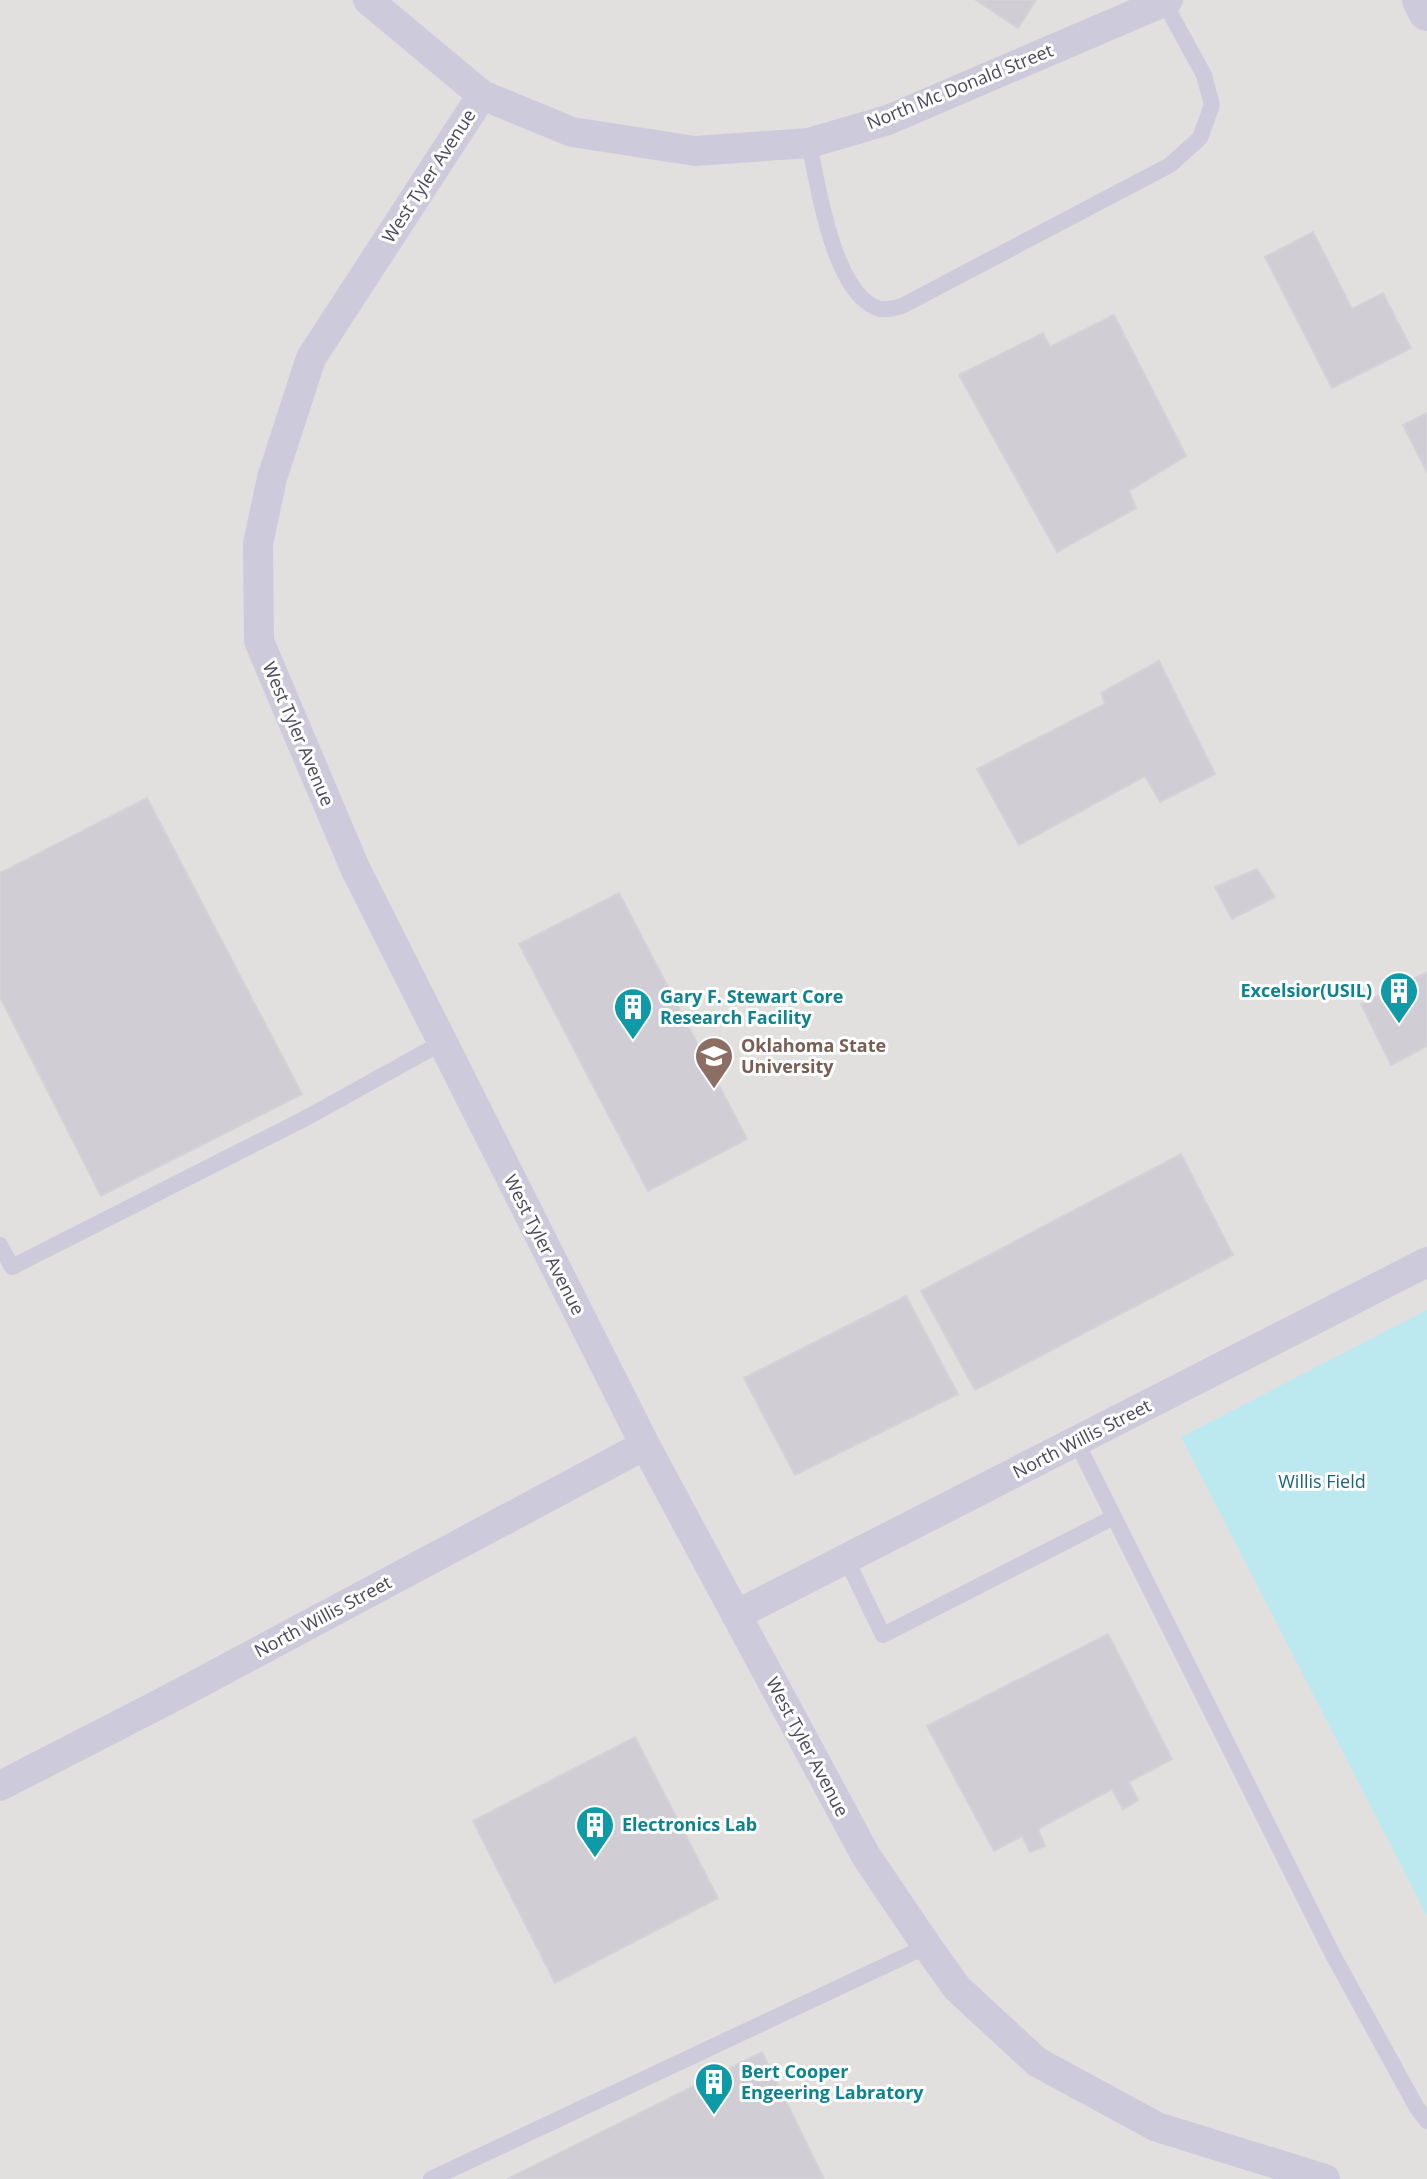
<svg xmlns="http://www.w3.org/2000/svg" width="1427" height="2179" font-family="'Open Sans',sans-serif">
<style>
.education{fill:#e1e0df}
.green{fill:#bbe9ef}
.building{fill:#d0cdd5;stroke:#d5d1d9;stroke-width:2}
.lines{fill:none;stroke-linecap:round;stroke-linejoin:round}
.service{stroke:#cdcadb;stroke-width:16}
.minor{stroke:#cdcadb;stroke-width:30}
.tertiary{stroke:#cdcadb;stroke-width:38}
.labels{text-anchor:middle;stroke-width:6;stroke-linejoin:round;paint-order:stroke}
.street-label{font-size:18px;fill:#4a465b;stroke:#fff}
.culture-label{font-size:18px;font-weight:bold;fill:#0d838f;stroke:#fff;text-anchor:start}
.education-label{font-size:18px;font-weight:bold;fill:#785e54;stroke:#fff;text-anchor:start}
.park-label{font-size:18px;fill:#16667c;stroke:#fff}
</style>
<rect width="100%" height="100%" fill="#f0efed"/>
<path class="education" d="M0,0H1427V2179H0Z"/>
<path class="green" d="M1427,1310V1916L1181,1437Z"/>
<path class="building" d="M976,0H1036L1018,28Z
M1313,232L1352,309L1383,293L1411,348L1332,388L1265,257Z
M1114,315L1186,456L1129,491L1136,508L1057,552L959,375L1043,333L1050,347Z
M1427,413V472L1403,425Z
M1159,661L1215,774L1160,802L1145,776L1019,845L977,769L1105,704L1101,693Z
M147,798L302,1094L101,1196L0,997V873Z
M1257,869L1275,897L1232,919L1215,887Z
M619,893L747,1139L648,1191L519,944Z
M1427,972V1046L1391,1065L1361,1004Z
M1181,1154L1233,1255L975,1390L921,1291Z
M906,1296L958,1394L795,1475L744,1378Z
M1108,1634L1172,1759L1129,1782L1138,1800L1123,1809L1112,1789L1038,1829L1045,1846L1030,1852L1022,1836L994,1851L927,1726Z
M635,1737L718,1898L555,1983L473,1821Z
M762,2052L824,2179H507Z"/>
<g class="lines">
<path class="service" d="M809,143C818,186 832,282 871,305C881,312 891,309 902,306L1170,165L1200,138L1212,105L1204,75L1164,2
M0,1245L12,1267L306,1118L443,1042
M1076,1441L1333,1955L1417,2108L1427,2121
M846,1559L883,1635L1114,1517
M431,2179L927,1946"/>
<path class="minor" d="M368,0L482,95L572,132L695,151L809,143L888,120L1168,0
M482,95L311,358L272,478L258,544L259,641L355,868L645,1445L866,1856L927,1946L957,1988L1037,2062L1157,2127L1325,2179
M736,1615L1427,1262
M0,1786L175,1696L645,1445"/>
<path class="tertiary" d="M1421,0L1427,12"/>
</g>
<defs>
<symbol id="building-pin" viewBox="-11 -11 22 30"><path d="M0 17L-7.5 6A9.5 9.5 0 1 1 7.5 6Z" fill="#0f9aa8" stroke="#fff"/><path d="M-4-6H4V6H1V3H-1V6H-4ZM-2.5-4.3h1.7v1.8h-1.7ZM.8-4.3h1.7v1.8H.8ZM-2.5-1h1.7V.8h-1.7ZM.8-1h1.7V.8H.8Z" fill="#fff"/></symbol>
<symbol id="university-pin" viewBox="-11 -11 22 30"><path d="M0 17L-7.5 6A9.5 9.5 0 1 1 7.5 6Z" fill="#8d6e63" stroke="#fff"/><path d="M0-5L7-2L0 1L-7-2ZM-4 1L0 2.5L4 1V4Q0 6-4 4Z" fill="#fff"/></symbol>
</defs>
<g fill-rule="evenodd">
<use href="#building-pin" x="1377" y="969" width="44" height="60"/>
<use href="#building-pin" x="611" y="985" width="44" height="60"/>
<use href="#university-pin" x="692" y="1034" width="44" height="60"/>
<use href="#building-pin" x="573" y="1803" width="44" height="60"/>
<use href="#building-pin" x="692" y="2060" width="44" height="60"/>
</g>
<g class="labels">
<g class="street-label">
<text transform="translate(960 87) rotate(-22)" y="6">North Mc Donald Street</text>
<text transform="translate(429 176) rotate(-57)" y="6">West Tyler Avenue</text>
<text transform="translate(298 734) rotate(67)" y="6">West Tyler Avenue</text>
<text transform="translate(544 1245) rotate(63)" y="6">West Tyler Avenue</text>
<text transform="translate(1082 1439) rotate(-27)" y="6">North Willis Street</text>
<text transform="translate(323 1617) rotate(-28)" y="6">North Willis Street</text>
<text transform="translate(807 1747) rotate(62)" y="6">West Tyler Avenue</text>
</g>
<g class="culture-label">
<text x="1372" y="997" text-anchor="end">Excelsior(USIL)</text>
<text x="660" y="1003">Gary F. Stewart Core<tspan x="660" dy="21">Research Facility</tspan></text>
<text x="622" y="1831">Electronics Lab</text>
<text x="741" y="2078">Bert Cooper<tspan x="741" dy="21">Engeering Labratory</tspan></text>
</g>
<g class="education-label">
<text x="741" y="1052">Oklahoma State<tspan x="741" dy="21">University</tspan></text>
</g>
<g class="park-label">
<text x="1322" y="1488">Willis Field</text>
</g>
</g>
</svg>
